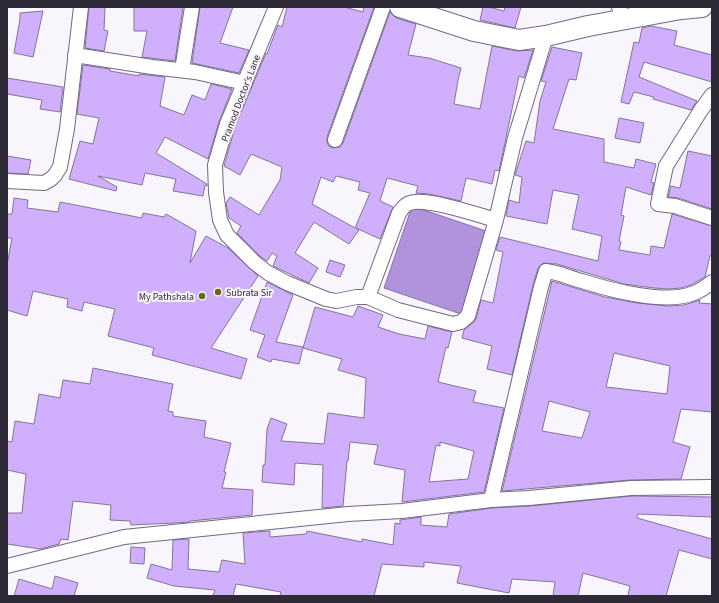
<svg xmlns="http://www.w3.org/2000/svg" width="719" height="603" font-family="'Source Sans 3',sans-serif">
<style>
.water{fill:#b192dd;stroke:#8a73ac}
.building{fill:#d0b0fd;stroke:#827595;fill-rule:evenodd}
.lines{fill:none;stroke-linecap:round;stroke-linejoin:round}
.street-casing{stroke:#736786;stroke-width:16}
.secondary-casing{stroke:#736786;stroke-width:22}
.street{stroke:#fff;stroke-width:14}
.secondary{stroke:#fff;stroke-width:20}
.poi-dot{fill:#656a0c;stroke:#f8f5fc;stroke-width:1.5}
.labels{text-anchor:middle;stroke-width:4;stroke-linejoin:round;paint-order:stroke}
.street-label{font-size:10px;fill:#2f2a38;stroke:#f8f5fc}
.poi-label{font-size:10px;fill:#2f2a38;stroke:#f8f5fc;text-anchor:start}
</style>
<rect width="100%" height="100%" fill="#f8f5fc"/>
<path class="water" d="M412,206L489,232L461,314L384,288Z"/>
<path class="building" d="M89,7H105L104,30L108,31L104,51L85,48Z
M134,7H183L175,61L142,57L147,31H134Z
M200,7H233L220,43L249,50L239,73L192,63Z
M287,7H344L363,12L364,7H374L327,137V141L328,145L332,148L340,147L343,143L390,12L396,18L416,24L408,55L429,58L461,68L458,80L454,104L480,109L492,46L517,51L533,50L524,78L519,76L499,171L495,170L492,184L466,178L461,201L429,194L416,193L418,186L387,178L380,201L393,207L380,239L356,228L359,230L349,244L314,222L295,253L318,268L309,283L273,266L277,256L272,253L267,261L261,257L237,233L241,226L229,218L226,203L230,197L259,215L280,180L282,167L251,154L240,175L224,166L235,127L266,53L267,54L278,25L282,27ZM336,176L360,182L358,190L370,193L355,228L312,204L321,177L333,182Z
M483,7H489L504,11L505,7H521L515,28L480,20Z
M43,11L33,57L14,53L20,19V13Z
M651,26L677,31L674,45L712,55V82L644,62L639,77L697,101L691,110L653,99L654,97L634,92L629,104L621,102L634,42L639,43L642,28Z
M552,47L582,53L576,80L569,79L553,129L604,139V162L634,168L636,159L656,164L651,182L654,183L651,195L626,187L621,215L624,216L619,241L621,242L619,250L650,255L651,246L664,248L672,214L712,226V256H710L705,277L691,285L681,288L668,289L654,288L624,284L557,264L543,263L538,268L533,285L512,375L487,369L492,346L462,338L464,330L474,322L476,319L481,300L493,303L503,252L496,250L500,237L598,261L602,236L572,229L579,195L553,190L547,224L506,216L509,200L519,203L522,177L515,175L526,141L534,143L540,101L546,82L541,81Z
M83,65L110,69V71L139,76V74L165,77L160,106L184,115L192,95L205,100L211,84L232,89L219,122L208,159L165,137L156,153L207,184V186L205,185L203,196L173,191L176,179L145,173L142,185L98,176L117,187L116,191L69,179L80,141L93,144L99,118L77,114Z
M7,78L63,87L60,112L40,109L42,100L7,94Z
M619,118L644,123L640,143L615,138Z
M688,151L712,156V209L678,198L668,197L671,186L680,188Z
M7,156L31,160L28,174L7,173Z
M14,198L28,200L27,208L58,212L60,202L142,218L143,213L164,217L166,214L196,231L190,263L206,236L228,248L258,276L211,348L247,359L241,379L152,355L154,348L108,336L115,309L84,302L82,311L67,307L68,299L33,291L27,316L7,310V265L12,238H7V214H12Z
M330,260L345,265L340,277L326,272Z
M552,281L605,297L637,303L669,306L684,305L700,300L699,303L712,304V412L681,409L673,442L690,447L681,479L630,480L502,491ZM614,353L670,366L667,394L606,387ZM549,401L590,412L582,438L542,431Z
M267,282L293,295L276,342L303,347L299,364L272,359L271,362L257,357L265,335L250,330Z
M358,306L383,315L378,327L399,334L425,339L428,326L452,332L448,348L446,347L438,382L476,391L473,402L504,408L484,492L402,502L405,470L374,464L378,445L350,442L348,461H347L343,506L322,508L323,465L295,463L294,485L262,482L263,465H265L267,429L271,418L287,424L281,441L324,444L328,413L364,418L366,378L338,370L342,359L303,348L315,307L353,317ZM440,442L474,451L468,479L429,482L436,445L440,446Z
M93,368L173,384L168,411L173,412V416L206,421L204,437L231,443L224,472H226L222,488L253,490L252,515L190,521L189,522L174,523L131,525L130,521L110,520L111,505L73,501L68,540L61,539L59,544L40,549L7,544V513H22L26,474L7,470V441L12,442L15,421L34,424L39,394L60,398L63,380L90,384Z
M631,496L712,497V517L638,514L637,518L712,539V559L679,550L666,596H628L630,586L583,573L578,596H553L555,582L512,579L509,593L457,583L461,566L424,562V567L382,564L374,596H280L281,592L236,584L233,596H213L215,590L174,586L147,578L151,564L172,570L173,540L189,539L188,569L219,572L222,560L245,564L243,533L270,531V537L306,534L307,531L362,542V539L393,545L395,523L400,524V520L421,517V525L447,527L449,514L492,508L530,506Z
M131,547L145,548L144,564L130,563Z
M55,576L78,583L74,596H14L19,579L52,589Z"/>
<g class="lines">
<defs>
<path id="street" d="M276,7L227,124L215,165L216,192L220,220L227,235L255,263L268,273L287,283L326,299L336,301L357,297H368L398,310L453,324L461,322L468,316L496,220L515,138L546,36
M619,7L623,19
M75,55L152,67L195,72L245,83
M182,70L192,7
M712,95L701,110L666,166L658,204L675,206L712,218
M335,140L383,7
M7,181L44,183L51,179L55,175L60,167L67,129L81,7
M368,297L399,213C402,209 405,204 410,203C426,197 478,215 496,220
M491,500L541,287L546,271C558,272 570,278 582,281C610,290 666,305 694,293C700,291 707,286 712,282
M7,566L124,537L348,514L402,511L491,500L529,498L631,488L712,487"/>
<path id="secondary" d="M400,7L474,31L519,40L546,36L588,26L681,9L702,7"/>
</defs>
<use href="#street" class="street-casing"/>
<use href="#secondary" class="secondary-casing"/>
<use href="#street" class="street"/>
<use href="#secondary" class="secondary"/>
</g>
<g class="poi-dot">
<circle cx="218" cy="292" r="4"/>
<circle cx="202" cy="296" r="4"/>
</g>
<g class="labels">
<g class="street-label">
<text transform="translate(240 98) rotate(-69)" y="4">Pramod Doctor's Lane</text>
</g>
<g class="poi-label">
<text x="226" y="296">Subrata Sir</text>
<text x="194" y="300" text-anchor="end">My Pathshala</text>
</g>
</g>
<rect width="719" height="603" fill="none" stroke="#2f2a38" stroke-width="16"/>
</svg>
